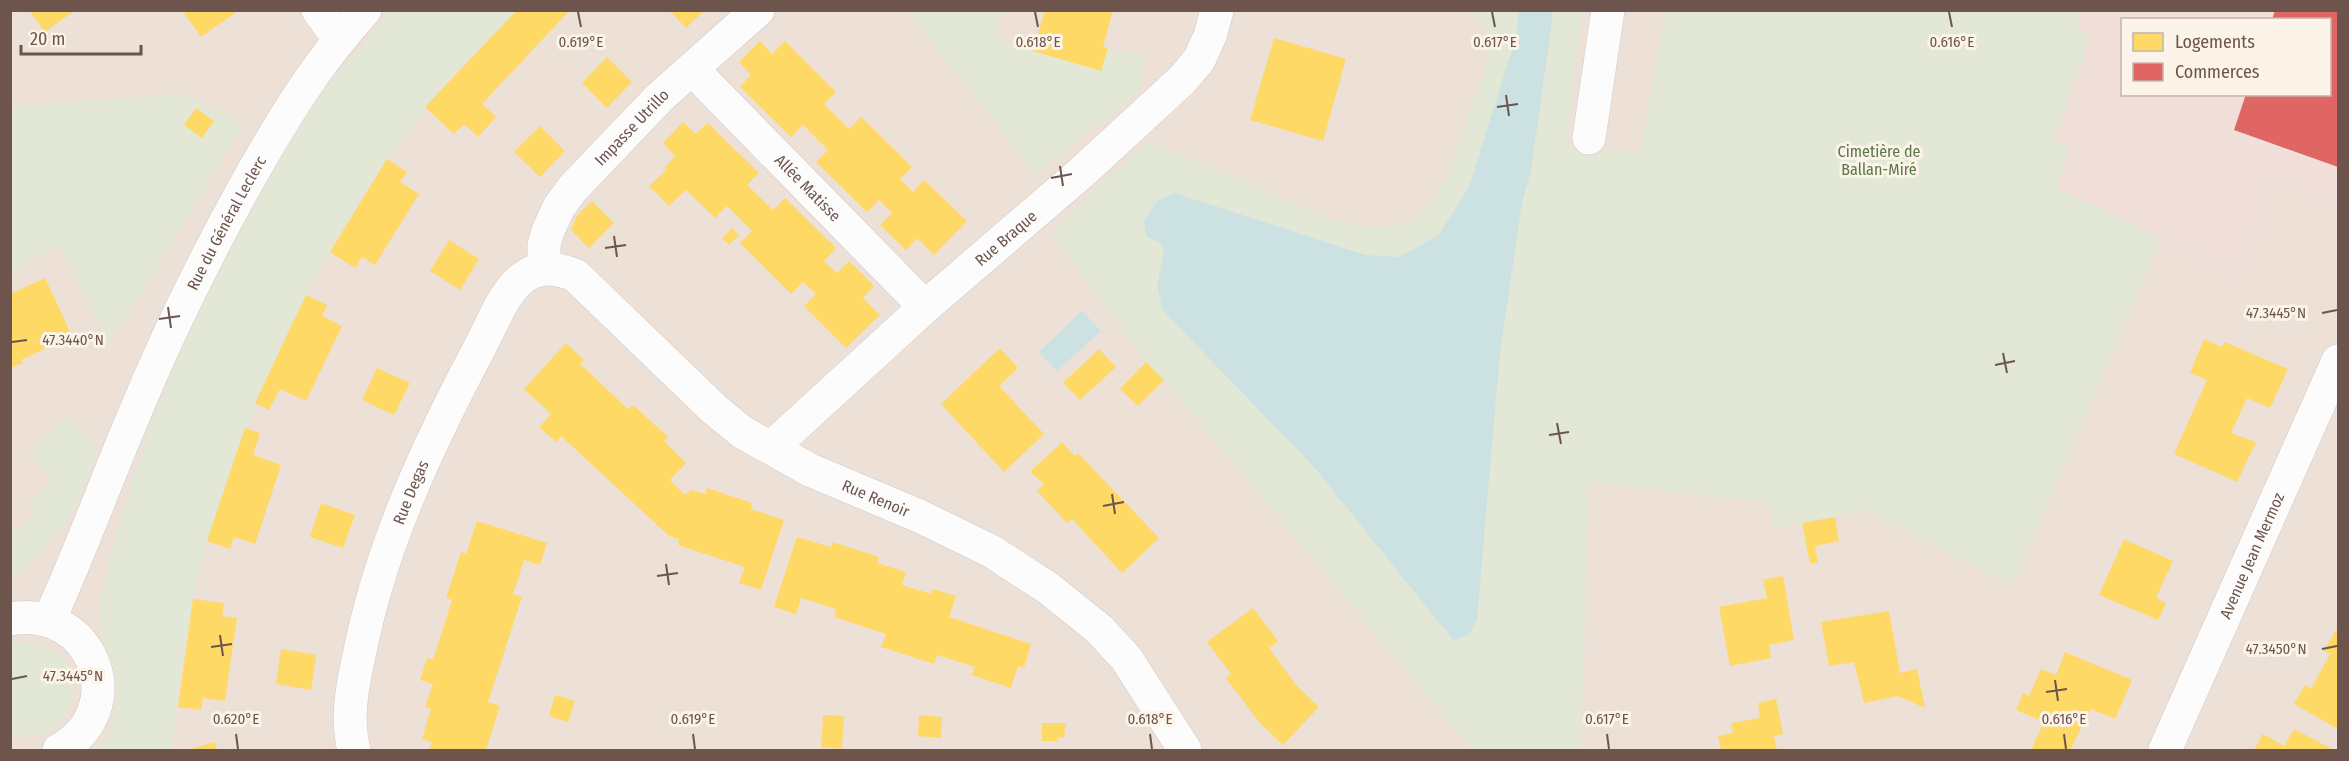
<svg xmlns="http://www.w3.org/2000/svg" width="2349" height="761" font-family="'Fira Sans Condensed',sans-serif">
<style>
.residential{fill:#ece0d7;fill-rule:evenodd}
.commercial{fill:#f1e0da;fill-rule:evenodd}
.green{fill:#e2e8d5}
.water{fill:#cce2e2}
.homes{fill:#ffd966}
.shops{fill:#e06666}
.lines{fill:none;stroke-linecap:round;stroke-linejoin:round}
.street-casing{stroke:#d1cac4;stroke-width:34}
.secondary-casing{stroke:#d2cac6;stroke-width:34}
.street{stroke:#fdfcfc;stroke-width:33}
.secondary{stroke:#fdfcfc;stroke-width:33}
.ticks{fill:none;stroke:#6d554d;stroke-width:2}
.labels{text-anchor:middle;stroke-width:6;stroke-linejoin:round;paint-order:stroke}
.street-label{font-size:16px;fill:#6d554d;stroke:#fcf3e9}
.park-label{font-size:16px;fill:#5b784a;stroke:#fcf3e9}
.ticks-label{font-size:15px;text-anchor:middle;fill:#6d554d;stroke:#fcf3e9;stroke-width:6;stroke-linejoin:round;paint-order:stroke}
</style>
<rect width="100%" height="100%" fill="#f4eee9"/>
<path class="residential" d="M11,11H2338V750H11ZM2122,20H2330V94H2122Z"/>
<path class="commercial" d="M2064,11H2338V206L2272,178L2249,246L2236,274L2057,188L2038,137ZM2122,20H2330V94H2122Z"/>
<path class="green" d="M2081,10L2077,30L2091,35L2054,141L2069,146L2057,188L2161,238L2012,585L1864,510L1774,528L1770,503L1589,482L1581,750H1472L1164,380L1146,362L1051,234L1148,140L1332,219C1392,238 1421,228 1449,171L1489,57L1484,26L1466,11H1582L1565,146L1640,152L1666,11Z
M392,11H517C487,42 449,76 424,110C326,237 253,387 207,541C187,609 181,681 171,750H97L96,748L111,733L117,706L112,668L101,637L100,604L111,552L155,413L208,289L301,116Z
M908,11H1001L994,38L1101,71L1108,48L1145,55L1139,93L1035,174Z
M186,94L242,125L141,294L107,341L59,245L40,254L11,275L10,109L22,105Z
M69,415L98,451L69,520L20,573L11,578V534L37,513L29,502L53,481L29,453Z
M28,642C112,657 67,758 10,732L11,646Z"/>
<path class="water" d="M1519,11H1553L1552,22L1531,170L1522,203L1500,352L1477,620L1469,635L1453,640L1314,467L1163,311L1157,285L1164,250L1159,242L1146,236L1144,220L1158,200L1175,193L1365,255L1398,257L1438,236L1469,187L1516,37Z
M1082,311L1101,331L1057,371L1039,352Z"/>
<path class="homes" d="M29,10H75L45,32Z
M182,10H239L201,37Z
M517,10H570L482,104L496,117L478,137L464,124L454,134L425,107Z
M669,10H705L686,28Z
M1045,10H1113L1103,47L1108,48L1101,71L1033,51Z
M1274,38L1346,59L1323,141L1250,120Z
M760,41L772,54L785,41L836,92L824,104L849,129L861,117L912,167L900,179L913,192L924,180L967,221L934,255L917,238L906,250L880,225L892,213L879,200L867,212L816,162L828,150L803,125L791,137L740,87L751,75L739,62Z
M607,57L632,82L607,108L582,83Z
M196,108L214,121L202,138L184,125Z
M683,122L696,134L708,123L759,173L747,185L773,210L785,198L836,248L824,261L837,273L849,261L874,286L863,298L880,315L846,348L804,306L816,294L803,282L791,294L740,243L752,231L727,206L715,218L686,190L669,206L649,186L666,170L664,168L675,156L663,143Z
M540,126L565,151L540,177L514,152Z
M387,159L407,172L400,182L419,194L375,265L362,257L355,268L330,252Z
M592,201L614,223L589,248L571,230L576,217Z
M732,228L739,235L729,245L722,238Z
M449,240L479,259L460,290L430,271Z
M45,278L72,336L21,360L23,363L10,368V294Z
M306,295L327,305L322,316L342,326L306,401L280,389L269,410L255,403Z
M2204,339L2222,347L2225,342L2288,369L2270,408L2247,398L2231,433L2256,442L2237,482L2174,454L2207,380L2190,373Z
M566,343L584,360L580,364L628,409L633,405L668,437L664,441L686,463L670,480L685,495L691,490L705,494L707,488L752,503L751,509L784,520L761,590L739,583L745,567L678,545L679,539L669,536L561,436L556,442L539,427L551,414L524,389Z
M1000,348L1018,368L999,386L1044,434L1004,472L941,404Z
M1099,349L1116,367L1080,400L1063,383Z
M1146,362L1164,380L1138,406L1120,389Z
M377,368L410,383L394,415L362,400Z
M245,428L260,433L253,455L281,465L255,544L234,537L230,549L207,541Z
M1062,442L1075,456L1078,453L1159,538L1122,573L1072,519L1067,523L1037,491L1044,484L1030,472Z
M321,503L355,515L343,548L310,537Z
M1835,517L1839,541L1815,546L1818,562L1810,564L1802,523Z
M477,521L547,543L540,565L524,560L513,594L522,597L488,702L500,706L486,750H429L432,742L422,739L431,709L425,707L433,684L420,680L427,658L433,660L452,600L446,598L461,552L466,554Z
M797,537L831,547L833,542L879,557L877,563L906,572L902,585L931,594L933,589L956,596L949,617L1031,644L1024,668L1018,666L1011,688L972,675L975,667L937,655L934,664L881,647L886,634L834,617L836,609L801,598L796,614L774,607Z
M2124,539L2173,561L2156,598L2166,603L2158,620L2099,595Z
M1783,576L1794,640L1769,645L1771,658L1730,666L1719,607L1767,598L1763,580Z
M193,599L224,603L222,616L237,618L225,701L203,698L201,710L178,707Z
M1253,608L1278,641L1269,648L1296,685L1319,707L1283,745L1259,722L1226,678L1231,674L1207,642Z
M1889,611L1900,673L1917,669L1925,708L1898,696L1864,703L1854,662L1829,666L1821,622Z
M2336,630L2338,632V729L2294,704L2305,685L2311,689L2330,654L2324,651Z
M281,649L316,655L311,690L276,684Z
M2065,652L2132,680L2115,719L2091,709L2070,750H2031L2044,722L2016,710L2023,693L2029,696L2041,669L2056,675Z
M555,695L575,701L568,722L549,716Z
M1776,699L1783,734L1774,736L1777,750H1721L1718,736L1733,733L1731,723L1760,718L1758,703Z
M823,715L844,716L842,749L821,747Z
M919,715L942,717L941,738L918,736Z
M1042,723H1066L1064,738L1058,737L1057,741H1042Z
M2294,729L2334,750H2254L2263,734L2284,746Z
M215,742L217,750H186Z"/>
<path class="shops" d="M2275,10H2338V167L2234,130L2246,94H2330V20H2272Z"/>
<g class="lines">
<defs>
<g id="street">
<path d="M318,10L339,39"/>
<path id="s1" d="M692,69L925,307"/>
<path d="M1589,138L1608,10"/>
<path id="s2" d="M544,268V245L548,231L559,207L573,188L660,97L758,10"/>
<path id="s3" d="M771,448L925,307L1081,173L1182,80L1199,60L1210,36L1217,10"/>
<path id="s4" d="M354,750C346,719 352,687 359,656C380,547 428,445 480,347C492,325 504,289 527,275C543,265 558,269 575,275L714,409L742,432L810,470L919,516L991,551L1048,588L1099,629L1126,658L1185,750"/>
</g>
<g id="secondary">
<path d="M10,619C93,604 133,709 59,750"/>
<path id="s5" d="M49,620C80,553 105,483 134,415C166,337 204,260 245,186C281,122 315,65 365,10"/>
<path id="s6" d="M2165,750L2338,361"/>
</g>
</defs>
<use href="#street" class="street-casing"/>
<use href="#secondary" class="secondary-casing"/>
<use href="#street" class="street"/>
<use href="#secondary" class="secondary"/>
</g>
<path class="ticks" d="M578,12L581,27M1035,12L1038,27M1492,12L1495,27M1949,12L1952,27M1506,95L1509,116M1497,107L1518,104M1060,166L1063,186M1051,178L1072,174M614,236L617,257M605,248L626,245M168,307L171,328M2322,313L2337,310M159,319L180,316M12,342L27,340M2003,353L2007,373M1995,365L2015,361M1557,423L1561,444M1549,435L1569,432M1112,494L1115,514M1103,506L1124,502M666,564L669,585M657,576L678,573M220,635L223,656M211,647L232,644M2322,649L2337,646M12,679L27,676M2055,680L2058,701M2046,692L2067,689M236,734L238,749M693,734L695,749M1150,734L1152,749M1607,734L1609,749M2064,734L2066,749"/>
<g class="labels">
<g class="street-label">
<text dy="6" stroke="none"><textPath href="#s2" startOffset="172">Impasse Utrillo</textPath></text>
<text dy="6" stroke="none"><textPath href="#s1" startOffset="166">Allée Matisse</textPath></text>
<text dy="6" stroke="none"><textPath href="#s5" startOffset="435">Rue du Général Leclerc</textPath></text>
<text dy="6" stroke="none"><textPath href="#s3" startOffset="315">Rue Braque</textPath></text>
<text dy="6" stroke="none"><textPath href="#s4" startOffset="267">Rue Degas</textPath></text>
<text dy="6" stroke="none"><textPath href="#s4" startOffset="944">Rue Renoir</textPath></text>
<text dy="6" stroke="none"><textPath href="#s6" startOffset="213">Avenue Jean Mermoz</textPath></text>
</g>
<g class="park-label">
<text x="1879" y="157">Cimetière de<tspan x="1879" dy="18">Ballan-Miré</tspan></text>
</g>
</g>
<g class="ticks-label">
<text x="581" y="47">0.619°E</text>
<text x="1038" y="47">0.618°E</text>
<text x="1495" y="47">0.617°E</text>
<text x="1952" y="47">0.616°E</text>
<text x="2276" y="318">47.3445°N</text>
<text x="73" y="345">47.3440°N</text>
<text x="2276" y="654">47.3450°N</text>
<text x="73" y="681">47.3445°N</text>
<text x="236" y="724">0.620°E</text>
<text x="693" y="724">0.619°E</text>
<text x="1150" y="724">0.618°E</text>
<text x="1607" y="724">0.617°E</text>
<text x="2064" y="724">0.616°E</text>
</g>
<rect width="2349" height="761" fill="none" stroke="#6d554d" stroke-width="24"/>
<rect x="2121" y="18" width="210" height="78" fill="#fcf3e9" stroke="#c3b4ab" stroke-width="1.5"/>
<rect x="2133" y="33" width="30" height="18" fill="#ffd966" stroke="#c3b4ab" stroke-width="1.5"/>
<text x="2175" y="48" font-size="18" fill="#6d554d">Logements</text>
<rect x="2133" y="63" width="30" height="18" fill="#e06666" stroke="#c3b4ab" stroke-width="1.5"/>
<text x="2175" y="78" font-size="18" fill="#6d554d">Commerces</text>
<path d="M21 45v9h120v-9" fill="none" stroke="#6d554d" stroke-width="3"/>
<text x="30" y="45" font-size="18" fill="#6d554d" stroke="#fcf3e9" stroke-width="4.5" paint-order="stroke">20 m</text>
</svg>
